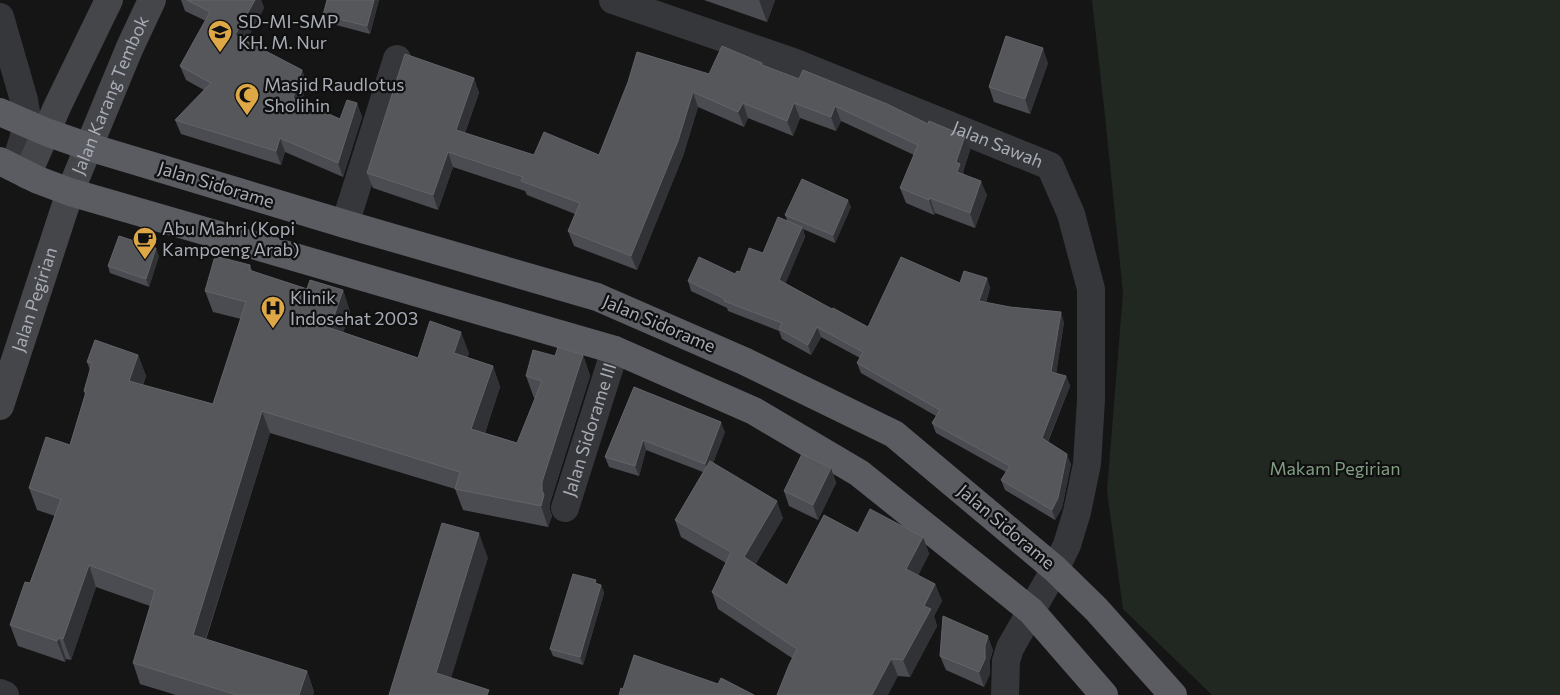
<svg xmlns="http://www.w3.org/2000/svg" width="1560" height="695" font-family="Commissioner,sans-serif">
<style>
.green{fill:#212822}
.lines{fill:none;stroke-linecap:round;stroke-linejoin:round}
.minor{stroke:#36373b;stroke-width:28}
.secondary{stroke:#44464a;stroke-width:28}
.trunk{stroke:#5a5c62;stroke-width:28}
.wall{fill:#4b4c51}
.shaded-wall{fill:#313235}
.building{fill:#55575b;stroke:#626469}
.labels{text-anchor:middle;stroke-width:4.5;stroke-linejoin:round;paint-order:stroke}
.poi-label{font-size:18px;fill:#a8acb5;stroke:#101011;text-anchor:start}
.street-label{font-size:18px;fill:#a8acb5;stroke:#101011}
.park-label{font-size:18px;fill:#819e82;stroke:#101011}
</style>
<rect width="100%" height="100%" fill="#151516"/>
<path class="green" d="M1092,0H1560V695H1212L1123,609L1107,491L1123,293L1105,116Z"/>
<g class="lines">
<g class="minor">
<path id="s1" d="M613,0L793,62L1050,166L1071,214L1091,289V400L1087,464L1077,512L1067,545L1055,569L1010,648L1006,661L1005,695"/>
<path d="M0,17L24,100L28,124L14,168"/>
<path d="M345,224L397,59"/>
<path id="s2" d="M565,508L615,350"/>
<path d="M0,693L5,695"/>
</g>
<g class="secondary">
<path d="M27,175L58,105L109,0"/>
<path id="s3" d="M0,406L70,192L130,47L152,0"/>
</g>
<path class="trunk" d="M0,112L46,132L89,147L345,224L597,297L744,361L894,434L1055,569L1096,609L1173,695
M0,161L38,180L70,192L615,350L754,411L859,473L1031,611L1104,695"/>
</g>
<path class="wall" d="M181,0H261L264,8L246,41L302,70L307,84L301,102L340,119L357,103L362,117L343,177L285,152L281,165L181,134L175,120L204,90L186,80L180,66L206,21L185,11Z
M379,0L370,34L325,22L323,15Z
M704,0H775L767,22Z
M1048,63L1030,114L994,102L989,87Z
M763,66L970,150L963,172L964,174L987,195L975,228L935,213L934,215L906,203L900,188L914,155L841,121L836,131L800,118L793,136L748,118L744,127L698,107L683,156L637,270L574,246L568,231L575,214L527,195L525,191L453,167L438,210L373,188L367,173L474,78L479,93L465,133L534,155H599L709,74Z
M851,207L835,243L803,229L805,237L785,283L832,309L868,327L960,283L987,278L990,288L986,303L1064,322L1056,374L1066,376L1070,386L1048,442L1071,464L1062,508L1055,520L1005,490L1001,480L1006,472L936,433L932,423L936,416L861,373L857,363L860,358L821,337L811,355L782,339L779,331L728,311L727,308L691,291L688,281L735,274L740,272L763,253L787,220L785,215Z
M159,256L149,287L110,273L108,266Z
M250,265L252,271L307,289L343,290L350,312L343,332L418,358L469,353L467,358L493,366L500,387L485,433L517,443L536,398H534L526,376L555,356L583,355L590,376L550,503V510L552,516L548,527L463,510L455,489L270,433L206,640L307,671L314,692L313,695H176L140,684L133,663L150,606L96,587L71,660L66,659L65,662L18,646L10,625L30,583L55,516L37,510L29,488L70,445L85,395L84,391L90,370L87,362L138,355L146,376L143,385L213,404L241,319L213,312L205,291Z
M634,387L725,432L713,463L783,518L755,565L787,585L858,533L923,537L929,554L918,575L935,584L942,601L934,616L937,626L910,677L898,676L792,658L718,609L712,592L726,563L681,537L675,520L703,472L646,450L639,476L609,467L605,457Z
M831,468L836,483L818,520L789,506L784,491Z
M598,584L601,585L604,593L583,665L553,656L550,649Z
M993,650L990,660V674L984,687L946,670L940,656Z"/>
<path class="shaded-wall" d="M255,0H261L264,8L241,50L235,35Z
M374,0H379L370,34L367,26Z
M759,0H775L767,22Z
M1043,48L1048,63L1030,114L1025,99Z
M302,70L307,84L298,112L293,98Z
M474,78L479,93L461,144L456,130Z
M693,92L698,107L683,156L637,270L631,256Z
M357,103L362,117L343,177L338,163Z
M743,103L748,118L744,127L738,112Z
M794,103L800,118L793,136L787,121Z
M835,106L841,121L836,131L831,117Z
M965,136L970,150L963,172L966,179L957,172L956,162Z
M280,138L285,152L281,165L276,151Z
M448,152L453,167L438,210L433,195Z
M981,181L987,195L975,228L970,213Z
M930,198L935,213L934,215L929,200Z
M848,200L851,207L835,243L833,235Z
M802,227L805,237L783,290L779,280Z
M156,248L159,256L149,287L146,279Z
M987,278L990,288L983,312L979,301Z
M343,290L350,312L338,349L330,328Z
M1061,312L1064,322L1055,382L1051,372Z
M817,327L821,337L811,355L808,345Z
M461,332L469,353L462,374L454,353Z
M138,355L146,376L136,402L129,381Z
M583,355L590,376L550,503V510L552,516L548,527L541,506L542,482Z
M493,366L500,387L479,450L471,429Z
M1066,376L1070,386L1045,448L1042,438Z
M262,411L270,433L200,657L193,635Z
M721,422L725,432L709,474L705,464Z
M643,440L646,450L639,476L635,466Z
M1067,454L1071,464L1062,508L1055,520L1052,510Z
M831,468L836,483L818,520L813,505Z
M777,501L783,518L750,574L744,557Z
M479,533L488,558L446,695L436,673Z
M923,537L929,554L913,586L906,569Z
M89,565L96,587L71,660L63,639Z
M935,584L942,601L934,616L937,626L910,677L903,660L924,606Z
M601,585L604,593L583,665L580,657Z
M988,636L993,650L990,660V674L984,687L979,672Z
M59,638L66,659L65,662L57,641Z
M891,659L898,676L888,695H872Z
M307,671L314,692L313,695H299Z"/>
<path class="building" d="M187,0H255L235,35L302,70L293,98L340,119L347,100L357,103L338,163L280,138L276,151L175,120L211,83L180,66L210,12Z
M327,0H374L367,26L323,15Z
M1006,36L1043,48L1025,99L989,87Z
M722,46L762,63V65L799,79L803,70L887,104L928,124L929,121L965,136L956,162L960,164L957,172L981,181L970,213L930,198L929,200L900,188L918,145L835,106L831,117L794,103L787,121L743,103L738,112L693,92L678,141L631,256L568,231L580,203L521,181L523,177L448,152L433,195L367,173L405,54L474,78L456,130L534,155L544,132L599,155L628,82L637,52L709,74Z
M802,179L848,200L833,235L785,215Z
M778,217L802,227L779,280L832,309L833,308L868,327L901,257L960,283L964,271L987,278L979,301L1010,307L1061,312L1051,372L1066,376L1042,438L1067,454L1058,498L1052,510L1001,480L1010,466L932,423L940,410L857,363L863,352L817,327L808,345L779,329L782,323L724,301L725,299L688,281L699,257L735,274L737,271L740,272L749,248L763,253Z
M119,236L156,248L146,279L108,266Z
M215,256L250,265L249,270L307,289L310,280L343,290L330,328L418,358L430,321L461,332L454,353L493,366L471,429L517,443L542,381L526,376L533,350L555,356L558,347L583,355L542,482V490L544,495L541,506L455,489L460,472L262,411L193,635L307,671L299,695H237L133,663L155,590L89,565L63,639L59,638L57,641L10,625L25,582L30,583L61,499L29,488L46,437L70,445L86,392L84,391L92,363L87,362L95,340L138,355L129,381L213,404L246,302L205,291Z
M634,387L721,422L705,464L643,440L635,466L605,457Z
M802,454L831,468L813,505L784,491Z
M710,461L777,501L744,557L787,585L824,515L858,533L870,509L923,537L906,569L935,584L924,606L931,609L903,660L891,659L872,695H777L789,665L797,649L712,592L731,552L675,520Z
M442,523L479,533L436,673L489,690L487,695H389Z
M573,574L596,580L595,583L601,585L580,657L550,649Z
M943,616L988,636L985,646V659L979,672L940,656Z
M634,655L718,684L721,678L754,695H619L621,688L623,689Z"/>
<defs>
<symbol id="school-pin" viewBox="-11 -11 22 30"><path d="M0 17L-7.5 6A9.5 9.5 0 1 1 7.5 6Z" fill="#dda845" stroke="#101011"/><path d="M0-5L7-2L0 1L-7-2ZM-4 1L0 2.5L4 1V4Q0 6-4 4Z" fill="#111"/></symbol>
<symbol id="mosque-pin" viewBox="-11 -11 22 30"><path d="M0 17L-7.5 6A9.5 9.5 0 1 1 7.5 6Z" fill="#dda845" stroke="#101011"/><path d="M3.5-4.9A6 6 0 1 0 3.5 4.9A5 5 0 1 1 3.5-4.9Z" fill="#111"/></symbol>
<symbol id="cafe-pin" viewBox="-11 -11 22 30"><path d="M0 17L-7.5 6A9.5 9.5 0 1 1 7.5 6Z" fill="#dda845" stroke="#101011"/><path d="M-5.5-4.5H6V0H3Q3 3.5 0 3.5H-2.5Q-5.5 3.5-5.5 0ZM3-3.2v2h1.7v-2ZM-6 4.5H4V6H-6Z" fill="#111"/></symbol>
<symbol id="hospital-pin" viewBox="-11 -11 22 30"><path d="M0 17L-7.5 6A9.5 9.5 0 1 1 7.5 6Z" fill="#dda845" stroke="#101011"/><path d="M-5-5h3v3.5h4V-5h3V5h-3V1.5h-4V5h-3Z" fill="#111"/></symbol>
</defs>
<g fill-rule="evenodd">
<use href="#school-pin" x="206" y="18" width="28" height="38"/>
<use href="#mosque-pin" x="233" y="81" width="28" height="38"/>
<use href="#cafe-pin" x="131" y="225" width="28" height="38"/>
<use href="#hospital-pin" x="259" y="294" width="28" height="38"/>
</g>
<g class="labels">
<g class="poi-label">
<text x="238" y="28">SD-MI-SMP<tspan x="238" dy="21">KH. M. Nur</tspan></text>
<text x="264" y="91">Masjid Raudlotus<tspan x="264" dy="21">Sholihin</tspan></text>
<text x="162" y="235">Abu Mahri (Kopi<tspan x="162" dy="21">Kampoeng Arab)</tspan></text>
<text x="290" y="304">Klinik<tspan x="290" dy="21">Indosehat 2003</tspan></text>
</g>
<g class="street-label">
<text dy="6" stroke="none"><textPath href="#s3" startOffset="330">Jalan Karang Tembok</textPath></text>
<text dy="6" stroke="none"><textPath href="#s1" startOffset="411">Jalan Sawah</textPath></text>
<text transform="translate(216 185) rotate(17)" y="6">Jalan Sidorame</text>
<text dy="6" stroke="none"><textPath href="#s3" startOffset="112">Jalan Pegirian</textPath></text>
<text transform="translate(659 324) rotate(23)" y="6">Jalan Sidorame</text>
<text dy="6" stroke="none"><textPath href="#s2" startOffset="82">Jalan Sidorame III</textPath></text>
<text transform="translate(1006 527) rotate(40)" y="6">Jalan Sidorame</text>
</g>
<g class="park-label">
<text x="1335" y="475">Makam Pegirian</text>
</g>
</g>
</svg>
